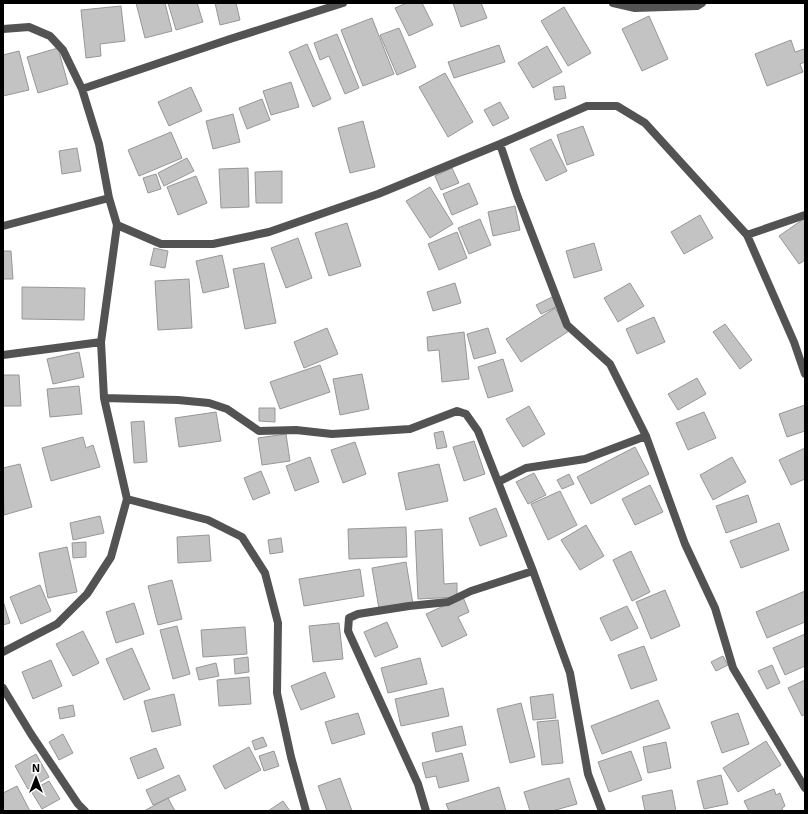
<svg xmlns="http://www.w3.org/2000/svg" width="808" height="814" font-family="'Exo 2',sans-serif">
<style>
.building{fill:#c3c3c3;stroke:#979797}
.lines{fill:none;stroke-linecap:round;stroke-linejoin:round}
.minor{stroke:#535353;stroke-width:8}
</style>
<rect width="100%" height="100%" fill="#fff"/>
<path class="building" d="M136,3H165L172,31L145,38Z
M168,3H197L203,22L176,30Z
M215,3H236L240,20L220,25Z
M407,3H422L433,25L409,36L395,8Z
M453,3H481L487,18L461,27Z
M121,6L125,41L100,44L101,56L86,58L81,10Z
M564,7L591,53L568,66L541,21Z
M649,16L668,59L642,71L622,29Z
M372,18L394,74L363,86L341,30Z
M399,28L416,67L397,75L380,35Z
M337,34L359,88L345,94L329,56L320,60L314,43Z
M791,40L795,52L804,49L805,52V62L800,64L803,72L767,86L755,54Z
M307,44L331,99L313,107L289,52Z
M499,45L505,62L454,78L448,62Z
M547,46L562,72L533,88L518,63Z
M58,48L68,84L38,93L27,57Z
M19,51L29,90L3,96V55Z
M445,73L473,122L448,137L419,87Z
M291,82L299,107L271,115L263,91Z
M564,86L566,98L555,100L553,87Z
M191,87L202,111L169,126L158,102Z
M262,99L270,120L247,129L239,108Z
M500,102L509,118L493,126L484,110Z
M233,114L240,142L213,149L206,121Z
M363,121L375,167L350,173L338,128Z
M583,126L594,155L567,165L557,135Z
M171,132L182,158L139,176L128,150Z
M551,139L567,171L546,181L530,149Z
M77,148L81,171L62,174L59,151Z
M187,158L194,171L164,186L158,173Z
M248,168L249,207L221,208L219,169Z
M452,168L459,183L441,190L435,176Z
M282,171V203H256L255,172Z
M156,174L161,189L148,193L143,178Z
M196,176L207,203L178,215L167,187Z
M469,183L478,204L452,215L443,194Z
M430,187L453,224L430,238L406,201Z
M515,206L520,230L493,236L488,212Z
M700,215L713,238L684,254L671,232Z
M805,218V260L799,264L779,236Z
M480,219L491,245L469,254L458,228Z
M347,223L361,266L329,276L315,233Z
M457,232L467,258L439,270L428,244Z
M298,238L312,278L286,288L271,248Z
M594,243L602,270L574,278L566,251Z
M154,248L168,251L165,268L150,265Z
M3,251H11L13,279H3Z
M222,255L229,287L203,293L196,261Z
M264,263L276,323L245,329L233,269Z
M189,279L192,328L158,330L155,281Z
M455,283L461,303L433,311L427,292Z
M630,283L644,306L618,322L604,298Z
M22,287L85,288L84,320L22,319Z
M554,296L558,306L541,314L536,305Z
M555,308L569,331L521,362L506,339Z
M654,317L665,342L637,354L626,329Z
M725,324L752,360L740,369L713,332Z
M327,328L338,354L304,368L294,342Z
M488,328L496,353L474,359L467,334Z
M464,332L469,379L442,382L439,350L428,351L427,337Z
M79,352L84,377L53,384L47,359Z
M503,359L513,391L488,398L478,367Z
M320,365L330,392L280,409L270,382Z
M362,374L369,409L340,415L333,379Z
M3,375H19L21,406H3Z
M697,378L706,394L678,410L668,394Z
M79,386L82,414L50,417L47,389Z
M805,405V431L787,437L779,414Z
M529,406L545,434L523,447L506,419Z
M259,408H275V422L259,421Z
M216,412L221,441L179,447L175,418Z
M704,412L716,438L688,450L676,423Z
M144,421L147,462L134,463L131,422Z
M443,431L447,447L437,449L434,433Z
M286,434L290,461L262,465L258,438Z
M83,437L86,448L93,445L100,467L51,481L42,448Z
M474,441L485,474L464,481L453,447Z
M355,442L366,474L343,483L331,450Z
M635,447L649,474L591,504L577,477Z
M805,448V479L791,485L779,460Z
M310,457L319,482L295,491L286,466Z
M732,457L746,482L713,500L700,475Z
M20,464L32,507L4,515L3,468Z
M439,464L448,501L406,510L398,473Z
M261,471L270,493L253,500L244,478Z
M534,473L546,495L528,504L516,482Z
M569,474L574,484L562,489L557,480Z
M650,485L663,512L635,525L622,499Z
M560,491L577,525L548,540L531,504Z
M748,495L757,522L726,533L716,506Z
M496,508L507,536L480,546L469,518Z
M100,516L104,533L73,540L70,523Z
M779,523L789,550L741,568L730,541Z
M586,525L604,556L580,570L561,540Z
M406,527L407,557L349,559L348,529Z
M442,529L444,584L457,583V597L418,599L415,531Z
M209,535L211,561L178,563L177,537Z
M281,538L283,552L270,554L268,540Z
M86,542V557L73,558L72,543Z
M67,547L77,592L48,598L39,553Z
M631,551L650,592L632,601L613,560Z
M406,562L413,604L379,609L372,568Z
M360,569L364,596L304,606L299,579Z
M172,580L182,619L158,625L148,586Z
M40,585L51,611L21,624L10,597Z
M665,590L680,626L651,639L636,602Z
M805,591V622L767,638L756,612Z
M463,597L469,612L458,617L467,635L442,647L426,614Z
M3,601L10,623L3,625Z
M134,603L144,634L116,643L106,612Z
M627,606L638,628L611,641L600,618Z
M387,622L398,647L375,657L364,632Z
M339,623L343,659L313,662L309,626Z
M177,626L190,674L173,679L160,630Z
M245,627L247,654L203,657L201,630Z
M83,631L99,663L73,676L56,644Z
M805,634V666L785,675L773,648Z
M644,646L657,680L631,689L618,655Z
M132,648L150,689L124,700L106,659Z
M723,656L728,665L716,671L711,662Z
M248,657L249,672L235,674L234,659Z
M420,658L427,684L388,693L381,668Z
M51,660L62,686L33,699L22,672Z
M216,663L219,676L199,680L196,668Z
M772,665L780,683L767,689L758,671Z
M325,672L335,697L301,710L291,686Z
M249,677L251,704L219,706L217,680Z
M805,680V714L802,716L788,688Z
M443,688L449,716L401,726L395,699Z
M174,694L181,725L152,732L144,701Z
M553,694L556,718L533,720L530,697Z
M658,700L670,728L602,754L591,726Z
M521,703L535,757L510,763L497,709Z
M73,705L75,716L60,719L58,708Z
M358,713L365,734L332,744L325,722Z
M738,713L749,744L722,753L711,722Z
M558,720L563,763L542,765L537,722Z
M462,726L466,745L436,752L432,733Z
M63,734L73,753L59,760L49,742Z
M263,737L267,746L255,750L252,741Z
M766,741L781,765L738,792L723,768Z
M666,742L671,768L648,773L643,747Z
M249,747L261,770L225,789L213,766Z
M156,748L164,768L138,779L130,758Z
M274,751L279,766L264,771L259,756Z
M631,751L642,780L609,792L598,762Z
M462,753L469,781L439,788L436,776L426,778L422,763Z
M36,754L49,777L28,789L15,766Z
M179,775L186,790L153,805L146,790Z
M721,775L728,804L704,809L697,781Z
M340,778L352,811H327L318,786Z
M569,778L577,804L552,811H530L524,792Z
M49,781L60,799L42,809L31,791Z
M17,786L30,811H3V793Z
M499,787L506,811H449L446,804Z
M774,789L776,795L780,793L785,806L782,808L783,811H749L744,801Z
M672,790L676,811H645L642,796Z
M168,798L175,811H144Z
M283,801L290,811H268Z"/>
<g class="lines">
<path class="minor" d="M613,3L635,8L697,6L702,3
M3,29L29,27L50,36L63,50L82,89L99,144L109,198L117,225L101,342L104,398L127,499L111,557L87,594L57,624L3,652
M82,89L230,39L343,3
M500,144L517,195L567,325L610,364L646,436L685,544L715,608L733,668L805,788
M117,225L161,244H213L269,232L378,194L500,144L587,106H617L645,123L747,235L794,342L805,374
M3,226L109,198
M747,235L805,215
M3,355L101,342
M104,398L178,400L209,403L227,409L259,431L296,430L332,434L410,429L457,411L466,414L478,431L533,571L570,673L588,774L602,811
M498,482L526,468L585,459L646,436
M127,499L208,520L242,537L265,573L278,623L277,693L291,757L306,811
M3,688L31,734L78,804L85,811
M426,811L418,784L348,631L349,618L358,614L409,606L448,602L471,591L533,571"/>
</g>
<rect width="808" height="814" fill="none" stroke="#000000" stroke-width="8"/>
<g transform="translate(36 778)" stroke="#ffffff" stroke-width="3" paint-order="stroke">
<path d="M0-3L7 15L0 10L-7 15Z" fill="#000000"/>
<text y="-6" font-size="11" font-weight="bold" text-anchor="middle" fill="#000000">N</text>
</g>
</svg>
